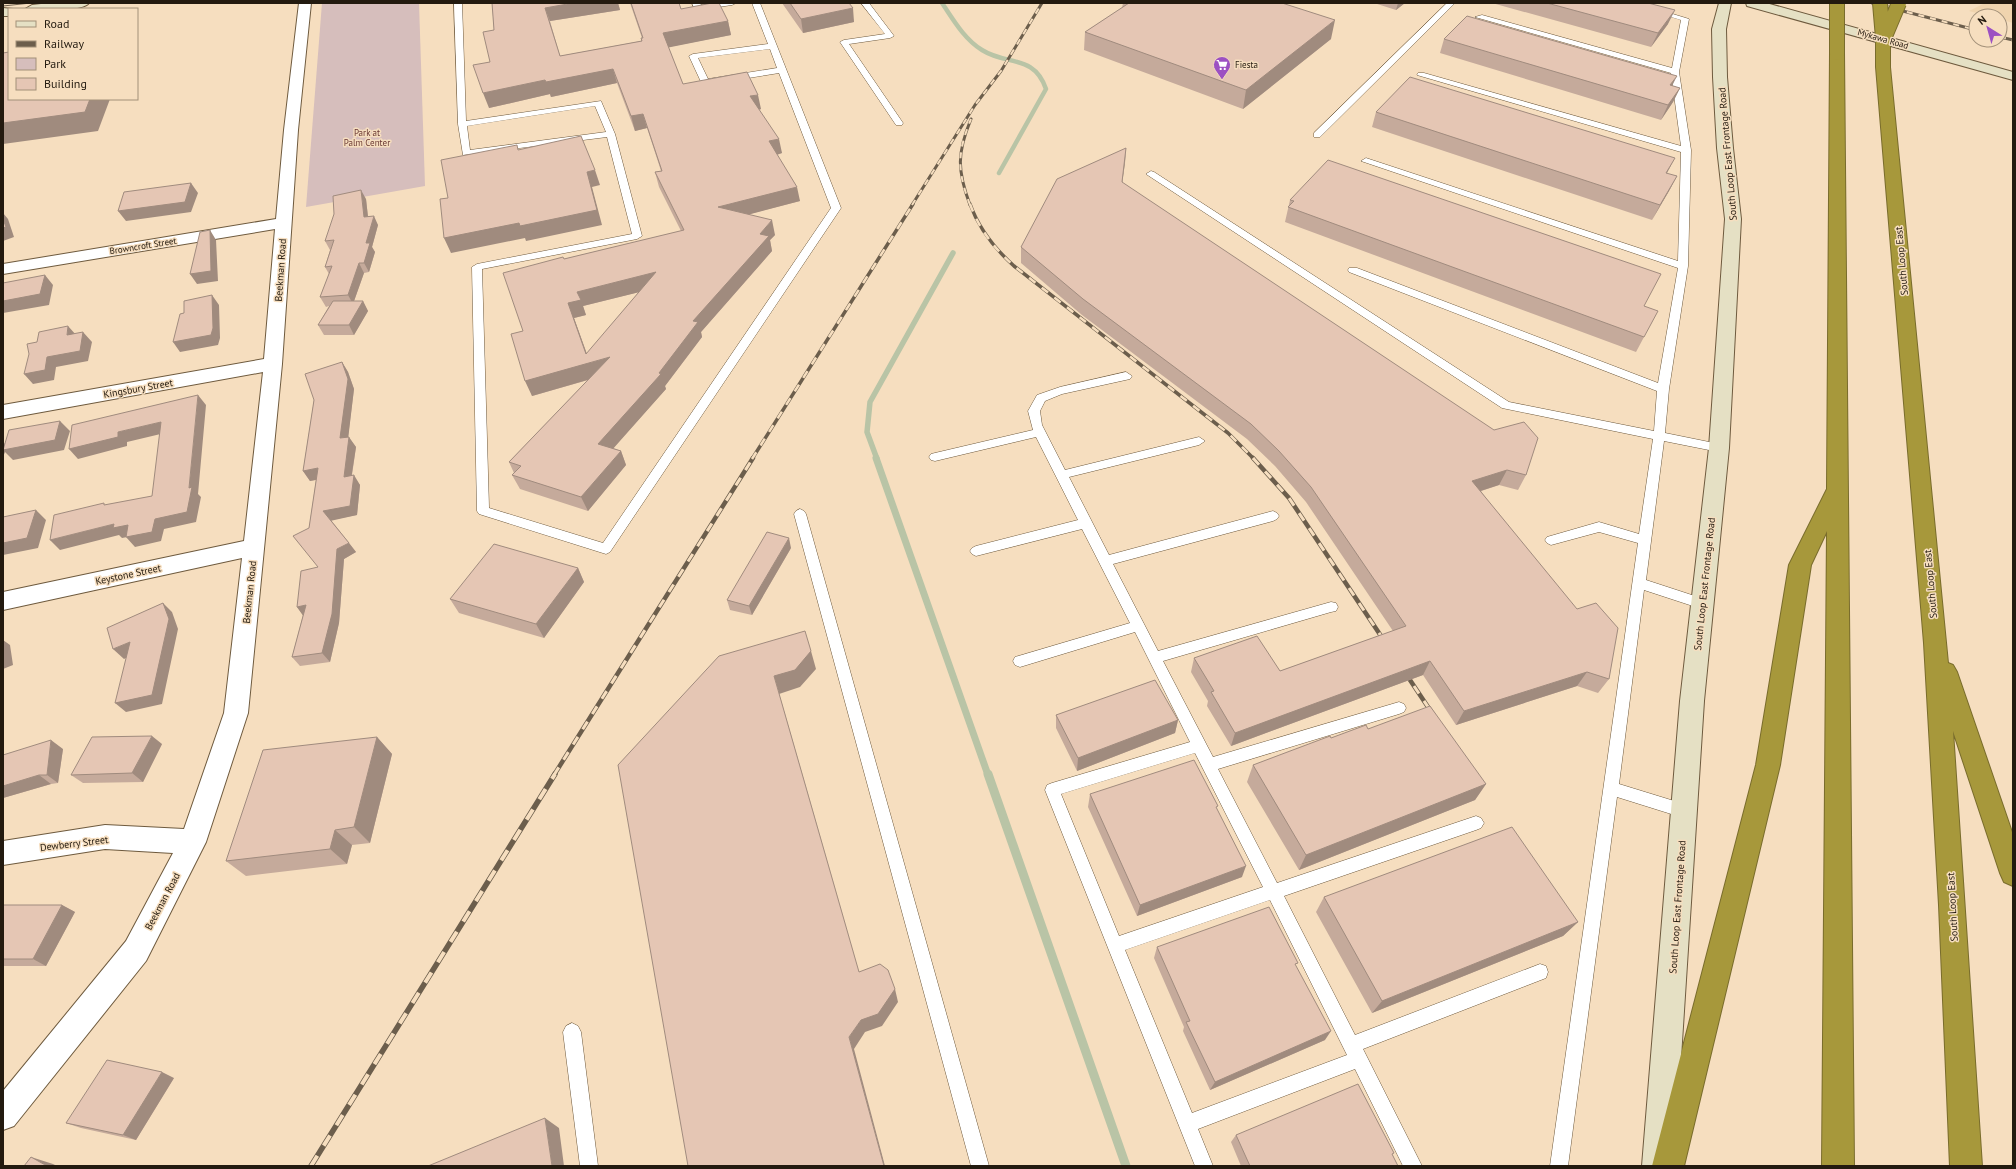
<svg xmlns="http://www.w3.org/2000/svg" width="2016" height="1169" font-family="'PT Sans',sans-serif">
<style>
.built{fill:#f0d4ae}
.green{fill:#d6bebc}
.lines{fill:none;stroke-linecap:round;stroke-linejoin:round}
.stream-far3{stroke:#b9c4a6;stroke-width:4.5}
.stream-far2{stroke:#b9c4a6;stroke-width:5.5}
.stream-far1{stroke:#b9c4a6;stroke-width:7}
.stream{stroke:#b9c4a6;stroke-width:9}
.service-casing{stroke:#6e5a3e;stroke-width:1}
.minor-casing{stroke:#6e5a3e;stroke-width:2}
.secondary-casing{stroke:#6e5a3e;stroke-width:2}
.motorway-casing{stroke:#796c2c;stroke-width:2}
.service{fill:#fff;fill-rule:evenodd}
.minor{fill:#fff;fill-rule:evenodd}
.secondary{fill:#e5e0c4;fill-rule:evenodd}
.motorway{fill:#a7983b;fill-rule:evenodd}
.tram{stroke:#6c5e4c;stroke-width:1}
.rail-far3-casing{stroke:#6c5e4c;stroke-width:3}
.rail-far2-casing{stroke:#6c5e4c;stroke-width:3.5}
.rail-far1-casing{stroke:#6c5e4c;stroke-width:4.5}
.rail-casing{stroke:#6c5e4c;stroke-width:5.5}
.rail-far3{stroke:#f6debf;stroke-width:2;stroke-dasharray:6;stroke-linecap:butt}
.rail-far2{stroke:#f6debf;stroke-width:2.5;stroke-dasharray:8;stroke-linecap:butt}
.rail-far1{stroke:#f6debf;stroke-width:3;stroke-dasharray:9;stroke-linecap:butt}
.rail{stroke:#f6debf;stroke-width:4;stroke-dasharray:12;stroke-linecap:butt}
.motorway-bridge-casing{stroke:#796c2c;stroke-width:16;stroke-linecap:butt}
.motorway-bridge{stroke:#a7983b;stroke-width:14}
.wall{fill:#c5aa9b;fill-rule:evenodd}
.shaded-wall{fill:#a08b7e}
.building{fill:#e5c6b4;stroke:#a08b7e;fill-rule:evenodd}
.labels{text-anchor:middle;stroke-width:3;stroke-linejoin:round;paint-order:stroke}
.far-street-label{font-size:9px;fill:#231a0f;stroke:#f6debf}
.far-poi-label{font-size:9px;fill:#231a0f;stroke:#f6debf;text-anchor:start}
.far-park-label{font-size:9px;fill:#693732;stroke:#f6debf}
.street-label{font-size:10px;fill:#231a0f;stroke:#f6debf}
</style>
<rect width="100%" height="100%" fill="#f6debf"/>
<path class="built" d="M1985,3H2013V23L2000,19V16H1988L1969,11Z"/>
<path class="green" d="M322,3H419L425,186L306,207Z"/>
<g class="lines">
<path class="stream-far3" d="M942,3C953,19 964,39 982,50C1007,66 1034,54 1046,89L999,173"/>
<path class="stream-far2" d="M877,459L867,432L870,402L953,253"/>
<path class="stream-far1" d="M876,458L988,775"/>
<path class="stream" d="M988,774L1126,1166"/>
<defs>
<path id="service" d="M454,3H462L466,121L601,101L615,134L642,236L637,239L482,269L489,508L603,543L831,208L779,73L705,85L701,82L689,56L693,54L768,44L752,3H760L841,208L610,552L606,554L479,514L477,511L472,267L477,264L632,234L607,137L463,155L458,124ZM770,49L777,68L708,79L698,58ZM595,106L606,132L470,150L467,126Z
M692,3H700L701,5L736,3L732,5L698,10H695Z
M861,3H869L894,36L890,38L849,44L903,123L902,125H896L840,42L844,40L885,34Z
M1447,3H1455L1320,137H1314V133Z
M1624,3H1637L1689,19L1679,72L1691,150L1688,266L1669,389L1665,433L1719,444L1723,445L1725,448L1723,451L1719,452L1664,441L1646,580L1707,600L1709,604L1707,608L1702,609L1644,590L1619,784L1684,804L1689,806L1692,811L1689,816L1684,818L1617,797L1568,1166H1550L1638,543L1599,532L1551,545L1547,543L1545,540L1547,537L1599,522L1639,534L1653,439L1502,408L1146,174L1151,171L1154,172L1509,402L1654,431L1657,391L1349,272L1348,270L1349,268H1357L1658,383L1678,268L1361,161L1366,158L1369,159L1678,261L1681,152L1417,75L1418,73H1424L1681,146L1671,73L1475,17L1482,15L1672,68L1681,20Z
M1126,372L1132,376L1130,379L1062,394L1045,401L1040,411L1042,425L1065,470L1199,437L1205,441L1199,445L1069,477L1109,555L1273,511L1277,513L1279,516L1277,519L1273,521L1113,564L1158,651L1331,602L1336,603L1338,607L1336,611L1331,612L1163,661L1213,757L1399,702L1404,704L1406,708L1404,712L1399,714L1218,769L1277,883L1476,816L1481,818L1484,823L1481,828L1476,830L1284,896L1355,1035L1540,964L1546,966L1548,972L1546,978L1363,1049L1422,1166H1403L1355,1069L1198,1129L1213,1166H1195L1045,790L1047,785L1052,783L1190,742L1135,632L1020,667L1015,665L1013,661L1015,657L1130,623L1082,529L976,556L972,554L970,551L972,548L976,546L1078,520L1036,437L935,461L931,460L929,457L931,454L935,453L1033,430L1028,411L1037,395L1060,387ZM1195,753L1263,887L1119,936L1061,794ZM1270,900L1347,1055L1192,1113L1125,950Z
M800,509L804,511L806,514L989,1166H971L794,514L796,511Z
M572,1023L578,1026L581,1032L598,1166H580L563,1032L566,1026Z"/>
<path id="minor" d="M299,3H311L298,130L282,364L248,713L206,842L146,961L14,1126L3,1130V1091L126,941L173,853L105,849L3,865V841L105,825L184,829L224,713L242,558L3,610V592L244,541L263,372L3,419V405L264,359L275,229L3,274V264L276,219L284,130Z"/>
<path id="secondary" d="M50,3H89C83,12 37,9 25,9L32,5Z
M1719,3H1731L1726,29L1727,77L1733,148L1741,219L1729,448L1704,701L1674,1166H1642L1680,701L1709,448L1725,219L1717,148L1713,77L1712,29Z
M1746,3H1766L2013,72V80L1747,6Z
M3,8L13,9H9V16H3Z"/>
<path id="motorway" d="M1883,37L1888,38L1890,41V67L1948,663L1953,665L1957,672L2013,835V886L2004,882L2000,873L1953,731L1982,1166H1950L1939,905L1924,643L1876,67V41L1878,38Z
M1837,49L1842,50L1844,53L1854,1166H1822L1827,531L1811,565L1780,765L1684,1166H1652L1756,765L1789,565L1827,489L1830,53L1832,50Z"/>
</defs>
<use href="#service" class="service-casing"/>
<use href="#minor" class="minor-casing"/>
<use href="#secondary" class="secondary-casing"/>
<use href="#motorway" class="motorway-casing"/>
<use href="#service" class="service"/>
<use href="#minor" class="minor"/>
<use href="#secondary" class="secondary"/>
<use href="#motorway" class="motorway"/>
<path class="tram" d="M3,6L31,3"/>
<defs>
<path id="rail-far3" d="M1872,3L1976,30
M2000,37L2013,40
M912,205L975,105L1001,71L1042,3
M970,205C957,170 957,153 971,119"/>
<path id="rail-far2" d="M970,204C979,229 994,248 1014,266L1228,433L1254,459
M752,459L913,204"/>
<path id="rail-far1" d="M1253,458L1289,498L1387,645
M1404,671L1434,716
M554,775L753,458"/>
<path id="rail" d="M311,1166L555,774"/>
</defs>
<use href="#rail-far3" class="rail-far3-casing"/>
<use href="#rail-far2" class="rail-far2-casing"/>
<use href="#rail-far1" class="rail-far1-casing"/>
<use href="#rail" class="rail-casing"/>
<use href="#rail-far3" class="rail-far3"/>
<use href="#rail-far2" class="rail-far2"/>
<use href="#rail-far1" class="rail-far1"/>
<use href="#rail" class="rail"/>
<defs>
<path id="motorway-bridge" d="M1837,3V53
M1880,3L1883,38
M1883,41L1899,3"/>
</defs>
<use href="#motorway-bridge" class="motorway-bridge-casing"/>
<use href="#motorway-bridge" class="motorway-bridge"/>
</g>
<path class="wall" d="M492,3H618L620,10L550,21L560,56L641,41V38H642L630,3H679L681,9L728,21L731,35L668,47L683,84L761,109L759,110L782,153L777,155L800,201L749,214L775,235L770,240L772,251L701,332L702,337L665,386L666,389L613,448L621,451L626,465L588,511L520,489L512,475L514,473L509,462L588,380L532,396L523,331L564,259L681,231L659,187L655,172L661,171L647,128L635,131L617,83L551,97L550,94L489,108L490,62L494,30ZM639,292L587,354L574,318L586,315L583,306Z
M782,3H849L854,22L803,33Z
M1123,3H1282L1331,39L1243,109L1084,50L1085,32L1122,8Z
M1374,3H1405L1396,10Z
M1492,3H1648L1668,24L1651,47Z
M1444,39L1672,86L1680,88L1673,102L1661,120L1440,53Z
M1376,112L1677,176L1669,191L1652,220L1372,127Z
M1126,148L1122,183L1526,475L1518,490L1499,485L1481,491L1609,679L1598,693L1577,686L1456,725L1423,675L1231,746L1207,706L1208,701L1191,672L1194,658L1280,671L1393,631L1306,502L1275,466L1247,439L1082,315L1021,263V247Z
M366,199L368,217L378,225L372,247L375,252L369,272L364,273L354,301H363L368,311L354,335H324L318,325L329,306L326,307L320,297L329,274L325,267L330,250L325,241Z
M1290,200L1644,306V337L1636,352L1285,222Z
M342,362L348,372L354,389L348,437L356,447L352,475L360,485L357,515L331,520L356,552L344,559L339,623L330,662L300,666L292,657L303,615L297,607L318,567L309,528L316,480L310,481L303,471L314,400Z
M791,548L752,615L730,610L727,600Z
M578,568L584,582L544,638L459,613L450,599Z
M1056,715L1178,720L1175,733L1077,771L1056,728Z
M1368,729L1486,784L1475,800L1299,870L1247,782L1253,765L1331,738Z
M377,737L392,754L370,843L352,845L347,864L246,876L226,861Z
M162,744L143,782L83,783L71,775Z
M63,749L58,783L51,784L3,798V755Z
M1090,794L1217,810L1242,877L1137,916L1088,807Z
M1324,897L1578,922L1563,936L1372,1013L1316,912Z
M3,905H62L75,912L46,966H3Z
M1157,947L1296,967L1325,1040L1210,1090L1183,1031L1184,1027L1154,958Z
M174,1078L136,1140L81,1128L66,1123Z
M1236,1135L1392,1155L1398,1166H1241L1231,1142Z"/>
<path class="shaded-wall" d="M573,3H618L620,10L550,21L545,8Z
M1398,3H1405L1396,10Z
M853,8L854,22L803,33L801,19Z
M1675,10L1668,24L1651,47L1658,33Z
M1335,20L1331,39L1243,109L1246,90Z
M728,21L731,35L666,48L663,33Z
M613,69L617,83L551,97L550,94L489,108L483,93L545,80Z
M1677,76L1670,90V85Z
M1680,88L1673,102L1661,120L1668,105Z
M758,95L761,109L753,111L750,96Z
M90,99H110L98,131L3,144V123Z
M643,114L647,128L635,131L631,116Z
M779,139L782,153L772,156L769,141Z
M1126,148L1125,163L1120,198L1122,182Z
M1675,158L1667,173L1658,188L1666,173Z
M595,170L600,185L592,187L602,225L526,241L525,238L451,253L444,238L587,172Z
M1677,176L1669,191L1652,220L1660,205Z
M191,183L198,193L191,212L126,221L118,211Z
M797,187L800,201L721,222L718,207Z
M361,190L366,199L369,226L364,217Z
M3,213L8,219L14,237L3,241Z
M374,216L378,225L372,247L375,252L369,272L364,263L366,243Z
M772,220L775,235L770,240L772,251L701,332L702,337L665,386L666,389L604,459L598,444L659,373L693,321L760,234Z
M210,230L216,240L218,281L197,284L190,274Z
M359,263L364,273L353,304L348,295Z
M656,272L660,287L583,306L586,315L574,318L590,363L610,357L615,372L532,396L525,381L568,303L577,292Z
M45,275L53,285L49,305L3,313V301Z
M212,295L219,305L220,338L218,345L180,352L173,342Z
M363,301L368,311L354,335L349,325Z
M68,326L77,336L67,335Z
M83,332L92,342L88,361L56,367L54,380L33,384L24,374L47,357Z
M342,362L348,372L354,389L347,448L340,438Z
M198,395L206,405L198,494L201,497L196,522L164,529L161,541L135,547L126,537L155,519L189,488Z
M60,421L70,431L64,450L13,460L5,452L3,457V442L7,446Z
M161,422L169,432L127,442V446L78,459L69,449L118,432Z
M349,437L356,447L350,486L344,477Z
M621,451L626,465L588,511L581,497Z
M318,468L325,478L310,481L303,471Z
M1507,470L1499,485L1465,496L1472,481Z
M354,475L360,485L357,515L330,521L323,511Z
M36,510L46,520L38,548L3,555V543Z
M114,524L128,525L138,535L122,538L119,535L60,550L50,540Z
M789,538L791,548L752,615L749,606Z
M349,543L356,552L344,559L339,623L330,662L322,653L337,549Z
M578,568L584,582L544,638L536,624Z
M163,603L172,612L178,629L162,704L126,712L115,703Z
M306,605L304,617L297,607Z
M3,640L10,645L13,665L3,669Z
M130,642L140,651L124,659L113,649Z
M811,651L816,669L800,687L779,694L863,985L774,676Z
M1430,661L1423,675L1231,746L1235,733Z
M1587,672L1577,686L1456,725L1464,711Z
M1178,720L1175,733L1077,771L1078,758Z
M152,736L162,744L143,782L132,773Z
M377,737L392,754L370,843L354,827Z
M51,740L63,749L58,783L47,775Z
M39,775L51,784L3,798V786Z
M1486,784L1475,800L1299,870L1306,855Z
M335,830L352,845L347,864L330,849Z
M1246,866L1242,877L1137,916L1140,905Z
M62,905L75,912L46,966L33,959Z
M1578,922L1563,936L1372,1013L1382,1001Z
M895,989L898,1002L882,1026L865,1032L854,1049L885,1166H884L849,1037L861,1020Z
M1331,1031L1325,1040L1210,1090L1215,1082Z
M162,1072L174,1078L136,1140L123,1135Z
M545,1118L559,1128L564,1166H552Z
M31,1157L53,1164L57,1166H47Z"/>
<path class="building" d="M492,3H573L545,8L560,56L642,41L641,38H643L631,3H679L681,9L712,3H719L728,21L663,33L683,84L747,72L758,95L750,96L779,139L769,141L797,187L718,207L772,220L760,234L769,236L693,321L698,322L659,373L661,374L598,444L621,451L581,497L512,475L521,466L509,462L610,357L525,381L511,334L523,331L503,273L563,257L564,259L684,230L655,172L662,171L643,114L631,116L613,69L546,82L545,80L483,93L473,65L490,62L483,32L494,30ZM656,272L586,354L568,303L581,300L577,292Z
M790,3H849L853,8L801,19Z
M1129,3H1282L1335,20L1246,90L1085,32Z
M1547,3H1648L1675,10L1658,33Z
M1467,16L1677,76L1670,85L1680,88L1668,105L1444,39Z
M9,52V99H90L85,112L3,123V53Z
M1410,77L1675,158L1666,173L1677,176L1660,205L1376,112Z
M581,136L595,170L587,172L597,210L520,226L519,223L444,238L440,199L448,198L441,160L517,145L518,150Z
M1126,148L1122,182L1494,430L1524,422L1538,438L1526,475L1507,470L1472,481L1577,609L1596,603L1618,628L1609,679L1587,672L1464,711L1430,661L1235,733L1211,692L1214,691L1194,658L1257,636L1280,671L1406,626L1311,487L1279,451L1251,424L1083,299L1021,247L1057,179Z
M1328,160L1661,274L1644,306L1658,311L1644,337L1288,207L1294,201L1290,200Z
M191,183L185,202L118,211L124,192Z
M361,190L364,217L374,216L366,243H370L364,263H359L348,295L320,297L332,266L325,267L334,240L325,241L334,214L333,196Z
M3,219L6,227L3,228Z
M210,230L211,271L190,274L200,232Z
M45,275L40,294L3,301V283Z
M212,295L213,328L211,335L173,342L180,314L184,313V301Z
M333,301H363L349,325H318Z
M68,326L67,335L83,332L80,351L47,357L45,370L24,374L29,354L27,344L37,342L39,332Z
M342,362L348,379L340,438L349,437L344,477L354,475L350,506L323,511L349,543L337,549L332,614L322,653L292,657L306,605L297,607L301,571L318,567L293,536L309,528L318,468L303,471L314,400L305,374Z
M198,395L189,488L192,487L187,512L155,519L152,532L126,537L128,525L113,528L114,524L50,540L54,515L104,503V505L152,496L161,422L118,432V437L69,449L72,425Z
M60,421L55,440L3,450L9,430Z
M36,510L27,538L3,543V517Z
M767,532L789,538L749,606L727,600Z
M494,544L578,568L536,624L450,599Z
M163,603L169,619L152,695L115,703L130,642L113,649L107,628Z
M805,631L811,651L795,670L774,676L859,972L880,964L888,970L895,989L878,1014L861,1020L849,1037L884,1166H688L618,765L719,656Z
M1155,680L1178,720L1078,758L1056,715Z
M1430,706L1486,784L1306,855L1253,765L1330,736L1331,738L1366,725L1368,729Z
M152,736L132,773L71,775L92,737Z
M377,737L354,827L335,830L330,849L226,861L263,750Z
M51,740L47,775H39L3,786V755Z
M1194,760L1218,806L1216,807L1246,866L1140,905L1090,794Z
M1512,827L1578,922L1382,1001L1324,897Z
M3,905H62L33,959H3Z
M1269,907L1298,963L1295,964L1331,1031L1215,1082L1186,1022L1190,1021L1157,947Z
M107,1060L162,1072L123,1135L66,1123Z
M1358,1084L1394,1153L1392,1154L1398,1166H1250L1236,1135Z
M545,1118L552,1166H428Z
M31,1157L47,1166H24Z"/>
<defs>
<symbol id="supermarket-pin" viewBox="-11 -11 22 30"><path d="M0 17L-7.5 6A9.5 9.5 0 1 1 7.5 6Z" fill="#9c50c2" stroke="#f6debf"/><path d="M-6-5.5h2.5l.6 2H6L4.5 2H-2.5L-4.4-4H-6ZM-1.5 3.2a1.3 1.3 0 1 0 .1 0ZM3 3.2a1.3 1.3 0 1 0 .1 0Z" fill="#fff"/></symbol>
</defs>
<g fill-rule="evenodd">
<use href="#supermarket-pin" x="1212" y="55" width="20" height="27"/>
</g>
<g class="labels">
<g class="far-street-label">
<text transform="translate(1883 39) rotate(16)" y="3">Mykawa Road</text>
<text transform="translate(143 246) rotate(-9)" y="3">Browncroft Street</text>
</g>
<g class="far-poi-label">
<text x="1235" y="68">Fiesta</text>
</g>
<g class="far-park-label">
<text x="367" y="136">Park at<tspan x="367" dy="10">Palm Center</tspan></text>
</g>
<g class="street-label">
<text transform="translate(1727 154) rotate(-95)" y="4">South Loop East Frontage Road</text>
<text transform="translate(1901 261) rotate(-95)" y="4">South Loop East</text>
<text transform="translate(280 270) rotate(-86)" y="4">Beekman Road</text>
<text transform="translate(138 388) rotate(-10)" y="4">Kingsbury Street</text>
<text transform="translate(128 574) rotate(-12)" y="4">Keystone Street</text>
<text transform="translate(1704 584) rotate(-84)" y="4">South Loop East Frontage Road</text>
<text transform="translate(1930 584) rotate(-95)" y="4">South Loop East</text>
<text transform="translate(249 592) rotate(-84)" y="4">Beekman Road</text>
<text transform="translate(74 843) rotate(-7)" y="4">Dewberry Street</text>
<text transform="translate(162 901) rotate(-62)" y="4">Beekman Road</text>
<text transform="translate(1677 907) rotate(-86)" y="4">South Loop East Frontage Road</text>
<text transform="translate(1952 907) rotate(-93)" y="4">South Loop East</text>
</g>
</g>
<rect width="2016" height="1169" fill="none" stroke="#231a0f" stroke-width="8"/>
<rect x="8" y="8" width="130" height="92" fill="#f6debf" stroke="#a29079"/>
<rect x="16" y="21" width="20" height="6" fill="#e5e0c4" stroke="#a29079"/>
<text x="44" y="28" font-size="12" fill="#231a0f">Road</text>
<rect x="16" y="41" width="20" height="6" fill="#6c5e4c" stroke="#a29079"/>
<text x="44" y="48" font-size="12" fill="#231a0f">Railway</text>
<rect x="16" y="58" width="20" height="12" fill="#d6bebc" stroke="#a29079"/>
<text x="44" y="68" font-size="12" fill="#231a0f">Park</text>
<rect x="16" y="78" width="20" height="12" fill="#e5c6b4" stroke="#a29079"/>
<text x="44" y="88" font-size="12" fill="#231a0f">Building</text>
<g transform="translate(1988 28) rotate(323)"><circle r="19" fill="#f6debf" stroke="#a29079"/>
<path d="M0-3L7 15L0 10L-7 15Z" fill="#9c50c2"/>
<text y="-6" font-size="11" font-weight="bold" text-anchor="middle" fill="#231a0f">N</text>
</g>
</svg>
